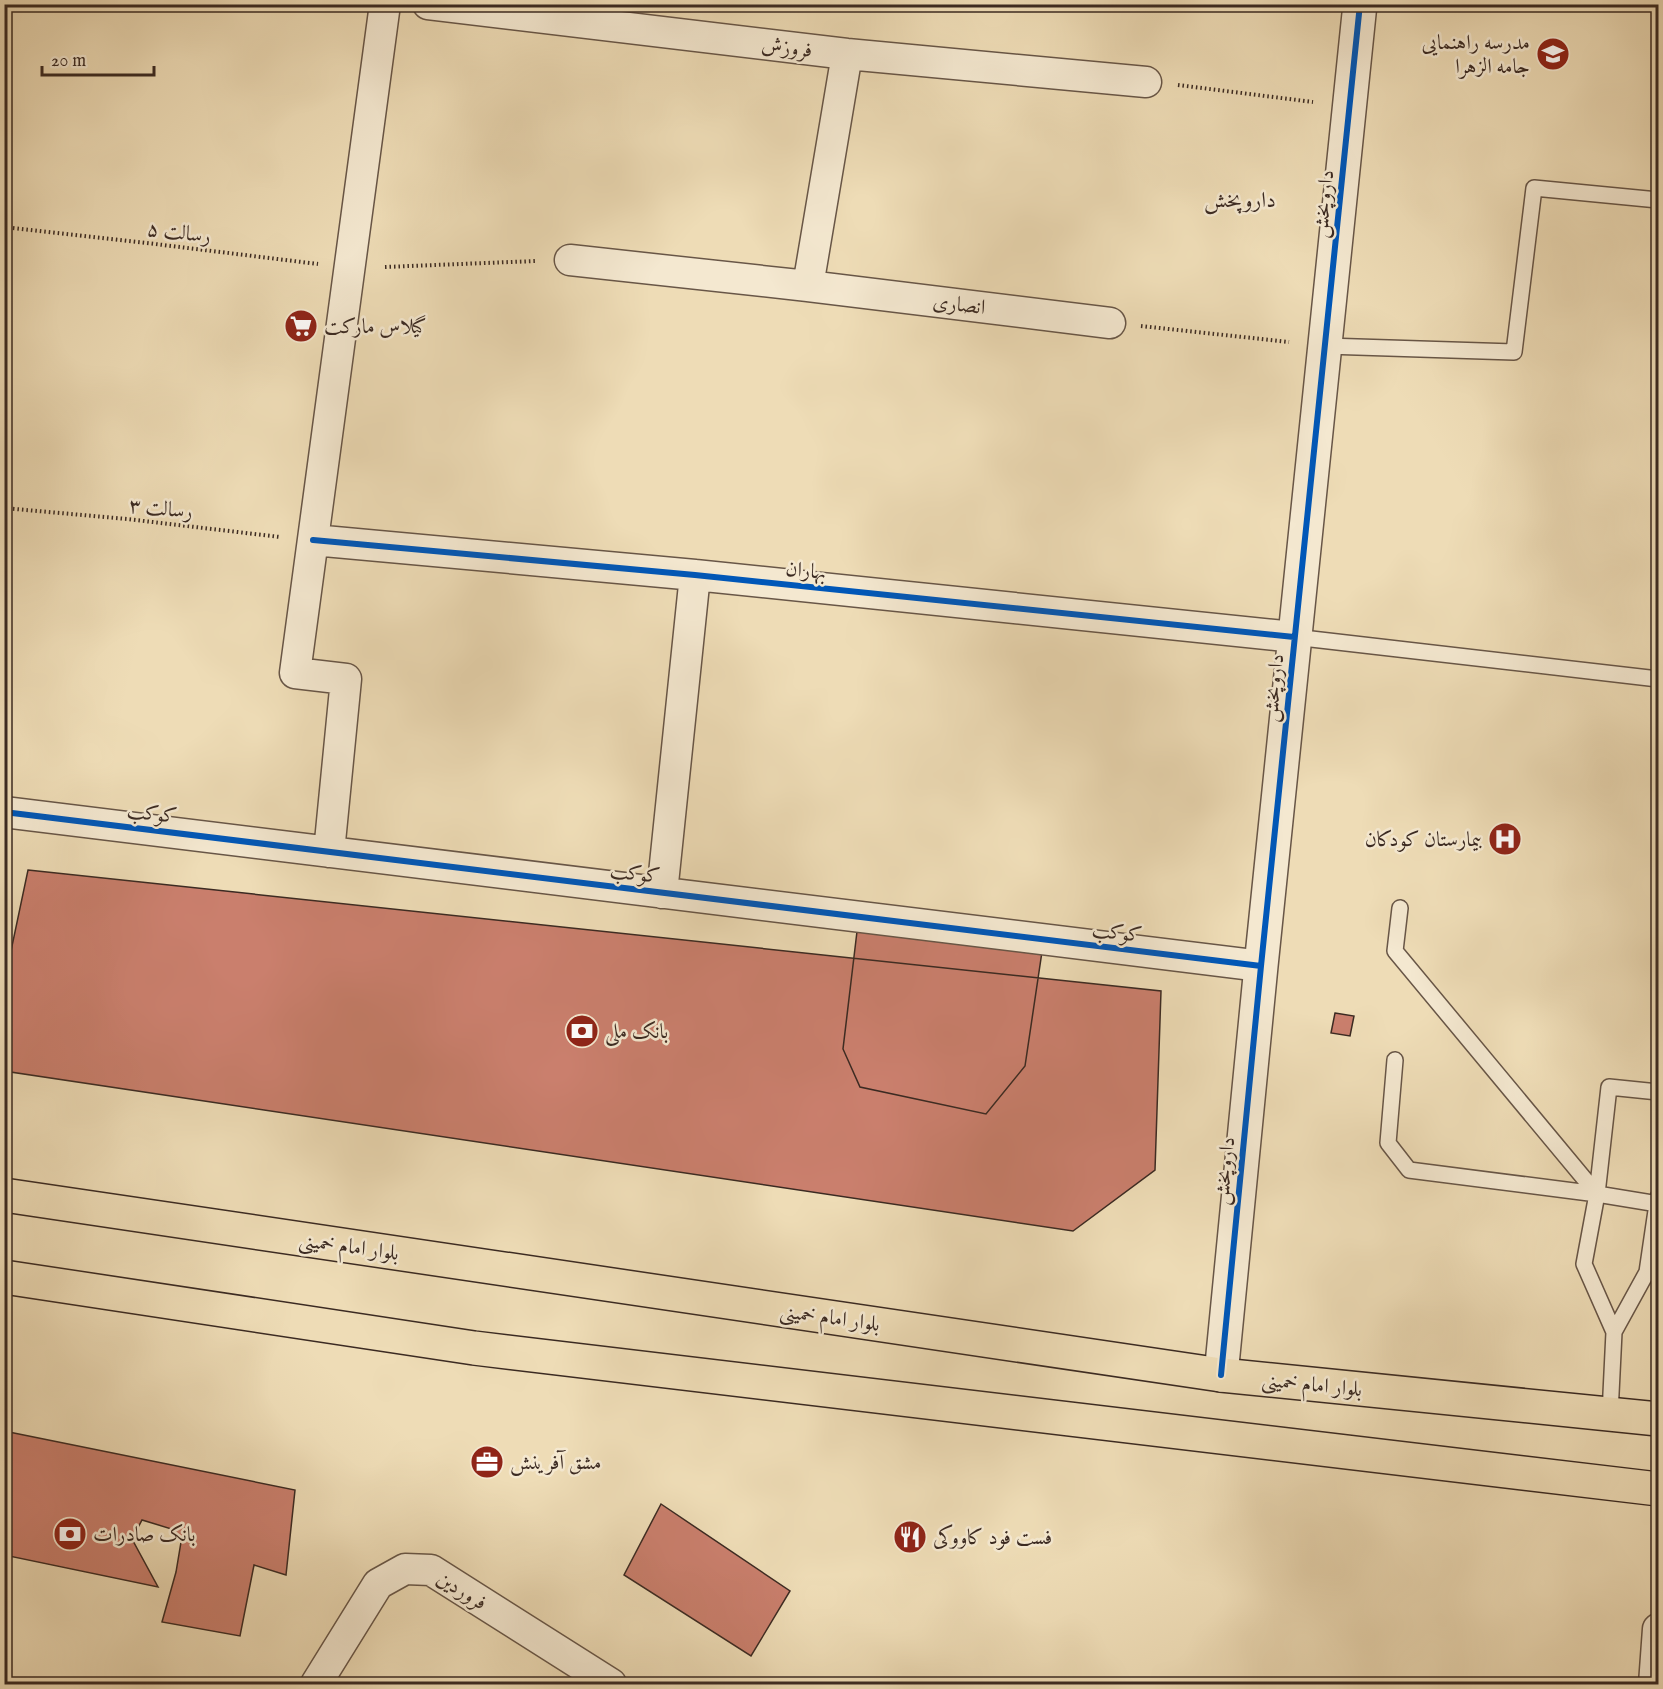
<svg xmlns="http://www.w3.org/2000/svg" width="1663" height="1689" font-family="'IM FELL English',Amiri,serif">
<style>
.building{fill:#ca7f6d;stroke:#3b2a22;stroke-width:1.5}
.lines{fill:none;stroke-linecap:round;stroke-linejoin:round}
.service-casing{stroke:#685647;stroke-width:18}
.minor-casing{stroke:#685647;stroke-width:33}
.tertiary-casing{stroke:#685647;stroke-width:36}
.primary-casing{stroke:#3b2a22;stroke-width:36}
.path{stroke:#3b2a22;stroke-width:4;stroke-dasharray:1.5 3;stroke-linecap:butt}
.service{stroke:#f4e8d0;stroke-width:15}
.minor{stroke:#f4e8d0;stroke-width:30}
.tertiary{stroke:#f4e8d0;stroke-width:33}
.primary{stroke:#eedcb6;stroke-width:33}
.cycleway-casing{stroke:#f4e8d0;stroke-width:10}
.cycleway{stroke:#0057b8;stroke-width:6}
.labels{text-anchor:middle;stroke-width:5;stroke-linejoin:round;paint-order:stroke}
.poi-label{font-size:21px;fill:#3b2a22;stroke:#f4e8d0;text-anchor:start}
.street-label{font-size:21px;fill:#3b2a22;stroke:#f4e8d0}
.neighbourhood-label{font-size:22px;fill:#3b2a22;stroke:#f4e8d0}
</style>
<rect width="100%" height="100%" fill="#eedcb6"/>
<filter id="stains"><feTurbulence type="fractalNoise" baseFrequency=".00333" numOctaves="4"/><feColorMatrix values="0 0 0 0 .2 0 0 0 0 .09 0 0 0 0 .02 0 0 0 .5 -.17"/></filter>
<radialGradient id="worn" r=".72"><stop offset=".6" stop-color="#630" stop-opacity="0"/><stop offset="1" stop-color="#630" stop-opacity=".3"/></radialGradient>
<path class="building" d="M28,870L1161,991L1155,1170L1073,1231L4,1071V984Z
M858,923L1043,945L1025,1066L986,1114L860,1087L843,1049Z
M1335,1013L1354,1016L1350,1036L1331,1033Z
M4,1431L295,1490L286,1575L254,1565L240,1636L162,1622L176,1572L181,1542L175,1530L142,1520L132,1539L158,1587L4,1555Z
M661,1504L790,1591L751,1656L624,1575Z"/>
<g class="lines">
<defs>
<path id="service" d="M1326,346L1514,352L1534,188L1658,200
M1294,637L1658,679
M1400,908L1395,951L1597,1194
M1395,1060L1388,1143L1409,1170L1597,1194L1658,1204
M1614,1332L1647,1272L1658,1197
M1610,1414L1614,1332L1584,1264L1597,1194L1609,1087L1658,1092"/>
<path id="minor" d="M428,4L847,54L1146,82
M570,260L808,286L847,54
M808,286L1110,323
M313,540L695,575L1294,637
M4,812L1261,966
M329,852L346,679L295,673L385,4
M662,893L695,575
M316,1684L378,1584L405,1569L431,1570L611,1684
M1654,1684L1658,1629"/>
<path id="tertiary" d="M1221,1375L1261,966L1360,4"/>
<path id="primary" d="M4,1195L1221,1375L1658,1419
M4,1277L474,1348L1658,1489"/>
</defs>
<use href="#service" class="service-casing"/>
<use href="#minor" class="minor-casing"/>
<use href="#tertiary" class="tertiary-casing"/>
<use href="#primary" class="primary-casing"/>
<path class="path" d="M1178,85L1313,102
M4,227L147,243L318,264
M385,267L536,261
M1141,326L1289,342
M4,508L127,519L280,537"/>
<use href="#service" class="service"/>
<use href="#minor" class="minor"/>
<use href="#tertiary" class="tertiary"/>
<use href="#primary" class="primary"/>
<defs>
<path id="cycleway" d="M313,540L695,575L1294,637
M4,812L1261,966
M1221,1375L1261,966L1360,4"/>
</defs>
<use href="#cycleway" class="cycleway-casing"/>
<use href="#cycleway" class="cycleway"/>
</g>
<defs>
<symbol id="school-disc" viewBox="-11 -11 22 22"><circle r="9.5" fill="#8f2418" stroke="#f4e8d0"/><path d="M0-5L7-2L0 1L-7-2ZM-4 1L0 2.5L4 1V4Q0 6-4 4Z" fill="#fff"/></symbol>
<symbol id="supermarket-disc" viewBox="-11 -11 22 22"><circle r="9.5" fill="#8f2418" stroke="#f4e8d0"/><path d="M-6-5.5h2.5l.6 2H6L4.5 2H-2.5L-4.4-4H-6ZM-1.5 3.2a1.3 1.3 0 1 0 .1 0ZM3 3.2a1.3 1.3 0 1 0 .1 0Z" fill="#fff"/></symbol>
<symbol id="hospital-disc" viewBox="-11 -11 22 22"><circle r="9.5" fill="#8f2418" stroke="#f4e8d0"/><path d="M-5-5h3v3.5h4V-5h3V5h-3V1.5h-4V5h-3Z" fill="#fff"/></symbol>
<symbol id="bank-disc" viewBox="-11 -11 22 22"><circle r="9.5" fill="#8f2418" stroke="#f4e8d0"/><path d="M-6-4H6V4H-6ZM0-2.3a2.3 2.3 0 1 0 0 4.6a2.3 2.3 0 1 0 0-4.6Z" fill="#fff"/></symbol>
<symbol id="office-disc" viewBox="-11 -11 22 22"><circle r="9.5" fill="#8f2418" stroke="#f4e8d0"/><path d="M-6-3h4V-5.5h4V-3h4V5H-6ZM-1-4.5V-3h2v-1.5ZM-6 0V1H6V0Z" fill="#fff"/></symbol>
<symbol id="restaurant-disc" viewBox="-11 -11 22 22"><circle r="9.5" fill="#8f2418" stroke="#f4e8d0"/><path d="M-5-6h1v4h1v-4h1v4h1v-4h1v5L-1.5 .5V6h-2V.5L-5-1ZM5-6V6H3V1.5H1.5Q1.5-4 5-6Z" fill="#fff"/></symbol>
</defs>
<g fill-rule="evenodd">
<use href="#school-disc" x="1534" y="35" width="38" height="38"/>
<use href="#supermarket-disc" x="282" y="307" width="38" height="38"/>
<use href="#hospital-disc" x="1486" y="820" width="38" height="38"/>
<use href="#bank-disc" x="563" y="1012" width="38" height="38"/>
<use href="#office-disc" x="468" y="1443" width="38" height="38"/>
<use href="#bank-disc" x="51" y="1515" width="38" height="38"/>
<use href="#restaurant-disc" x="891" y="1518" width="38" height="38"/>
</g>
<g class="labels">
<g class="poi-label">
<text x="1530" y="49" text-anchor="end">مدرسه راهنمایی<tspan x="1530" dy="24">جامه الزهرا</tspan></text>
<text x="324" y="333">گیلاس مارکت</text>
<text x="1482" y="846" text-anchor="end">بیمارستان کودکان</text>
<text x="605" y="1038">بانک ملی</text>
<text x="510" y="1469">مشق آفرینش</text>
<text x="93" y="1541">بانک صادرات</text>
<text x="933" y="1544">فست فود کاووکی</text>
</g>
<g class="street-label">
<text transform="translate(787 47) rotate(7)" y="7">فروزش</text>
<text transform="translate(1323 204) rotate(-84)" y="7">داروپخش</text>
<text transform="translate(179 232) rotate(7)" y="7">رسالت ۵</text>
<text transform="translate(959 304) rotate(7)" y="7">انصاری</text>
<text transform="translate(161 508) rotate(6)" y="7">رسالت ۳</text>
<text transform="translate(806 570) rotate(6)" y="7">بهاران</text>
<text transform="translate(1273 688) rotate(-84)" y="7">داروپخش</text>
<text transform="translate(152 813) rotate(7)" y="7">کوکب</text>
<text transform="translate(635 873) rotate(7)" y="7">کوکب</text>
<text transform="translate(1117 932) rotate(7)" y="7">کوکب</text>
<text transform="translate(1224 1171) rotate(-84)" y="7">داروپخش</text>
<text transform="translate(349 1246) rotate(8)" y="7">بلوار امام خمینی</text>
<text transform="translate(830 1317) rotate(8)" y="7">بلوار امام خمینی</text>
<text transform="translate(1312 1384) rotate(6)" y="7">بلوار امام خمینی</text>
<text transform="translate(462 1590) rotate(32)" y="7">فروردین</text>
</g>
<g class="neighbourhood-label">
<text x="1240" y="207">داروپخش</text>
</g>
</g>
<rect width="1663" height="1689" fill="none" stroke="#eedcb6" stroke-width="24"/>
<rect x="6" y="6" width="1651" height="1677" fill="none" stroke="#3b2a22" stroke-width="3"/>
<rect x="12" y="12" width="1639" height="1665" fill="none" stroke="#3b2a22" stroke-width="1.5"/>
<path d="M42 66v9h112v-9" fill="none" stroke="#3b2a22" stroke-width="3"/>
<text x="51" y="66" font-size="18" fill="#3b2a22" stroke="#f4e8d0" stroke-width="4.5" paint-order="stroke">20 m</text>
<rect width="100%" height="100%" filter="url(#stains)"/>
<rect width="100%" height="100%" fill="url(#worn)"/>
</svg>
